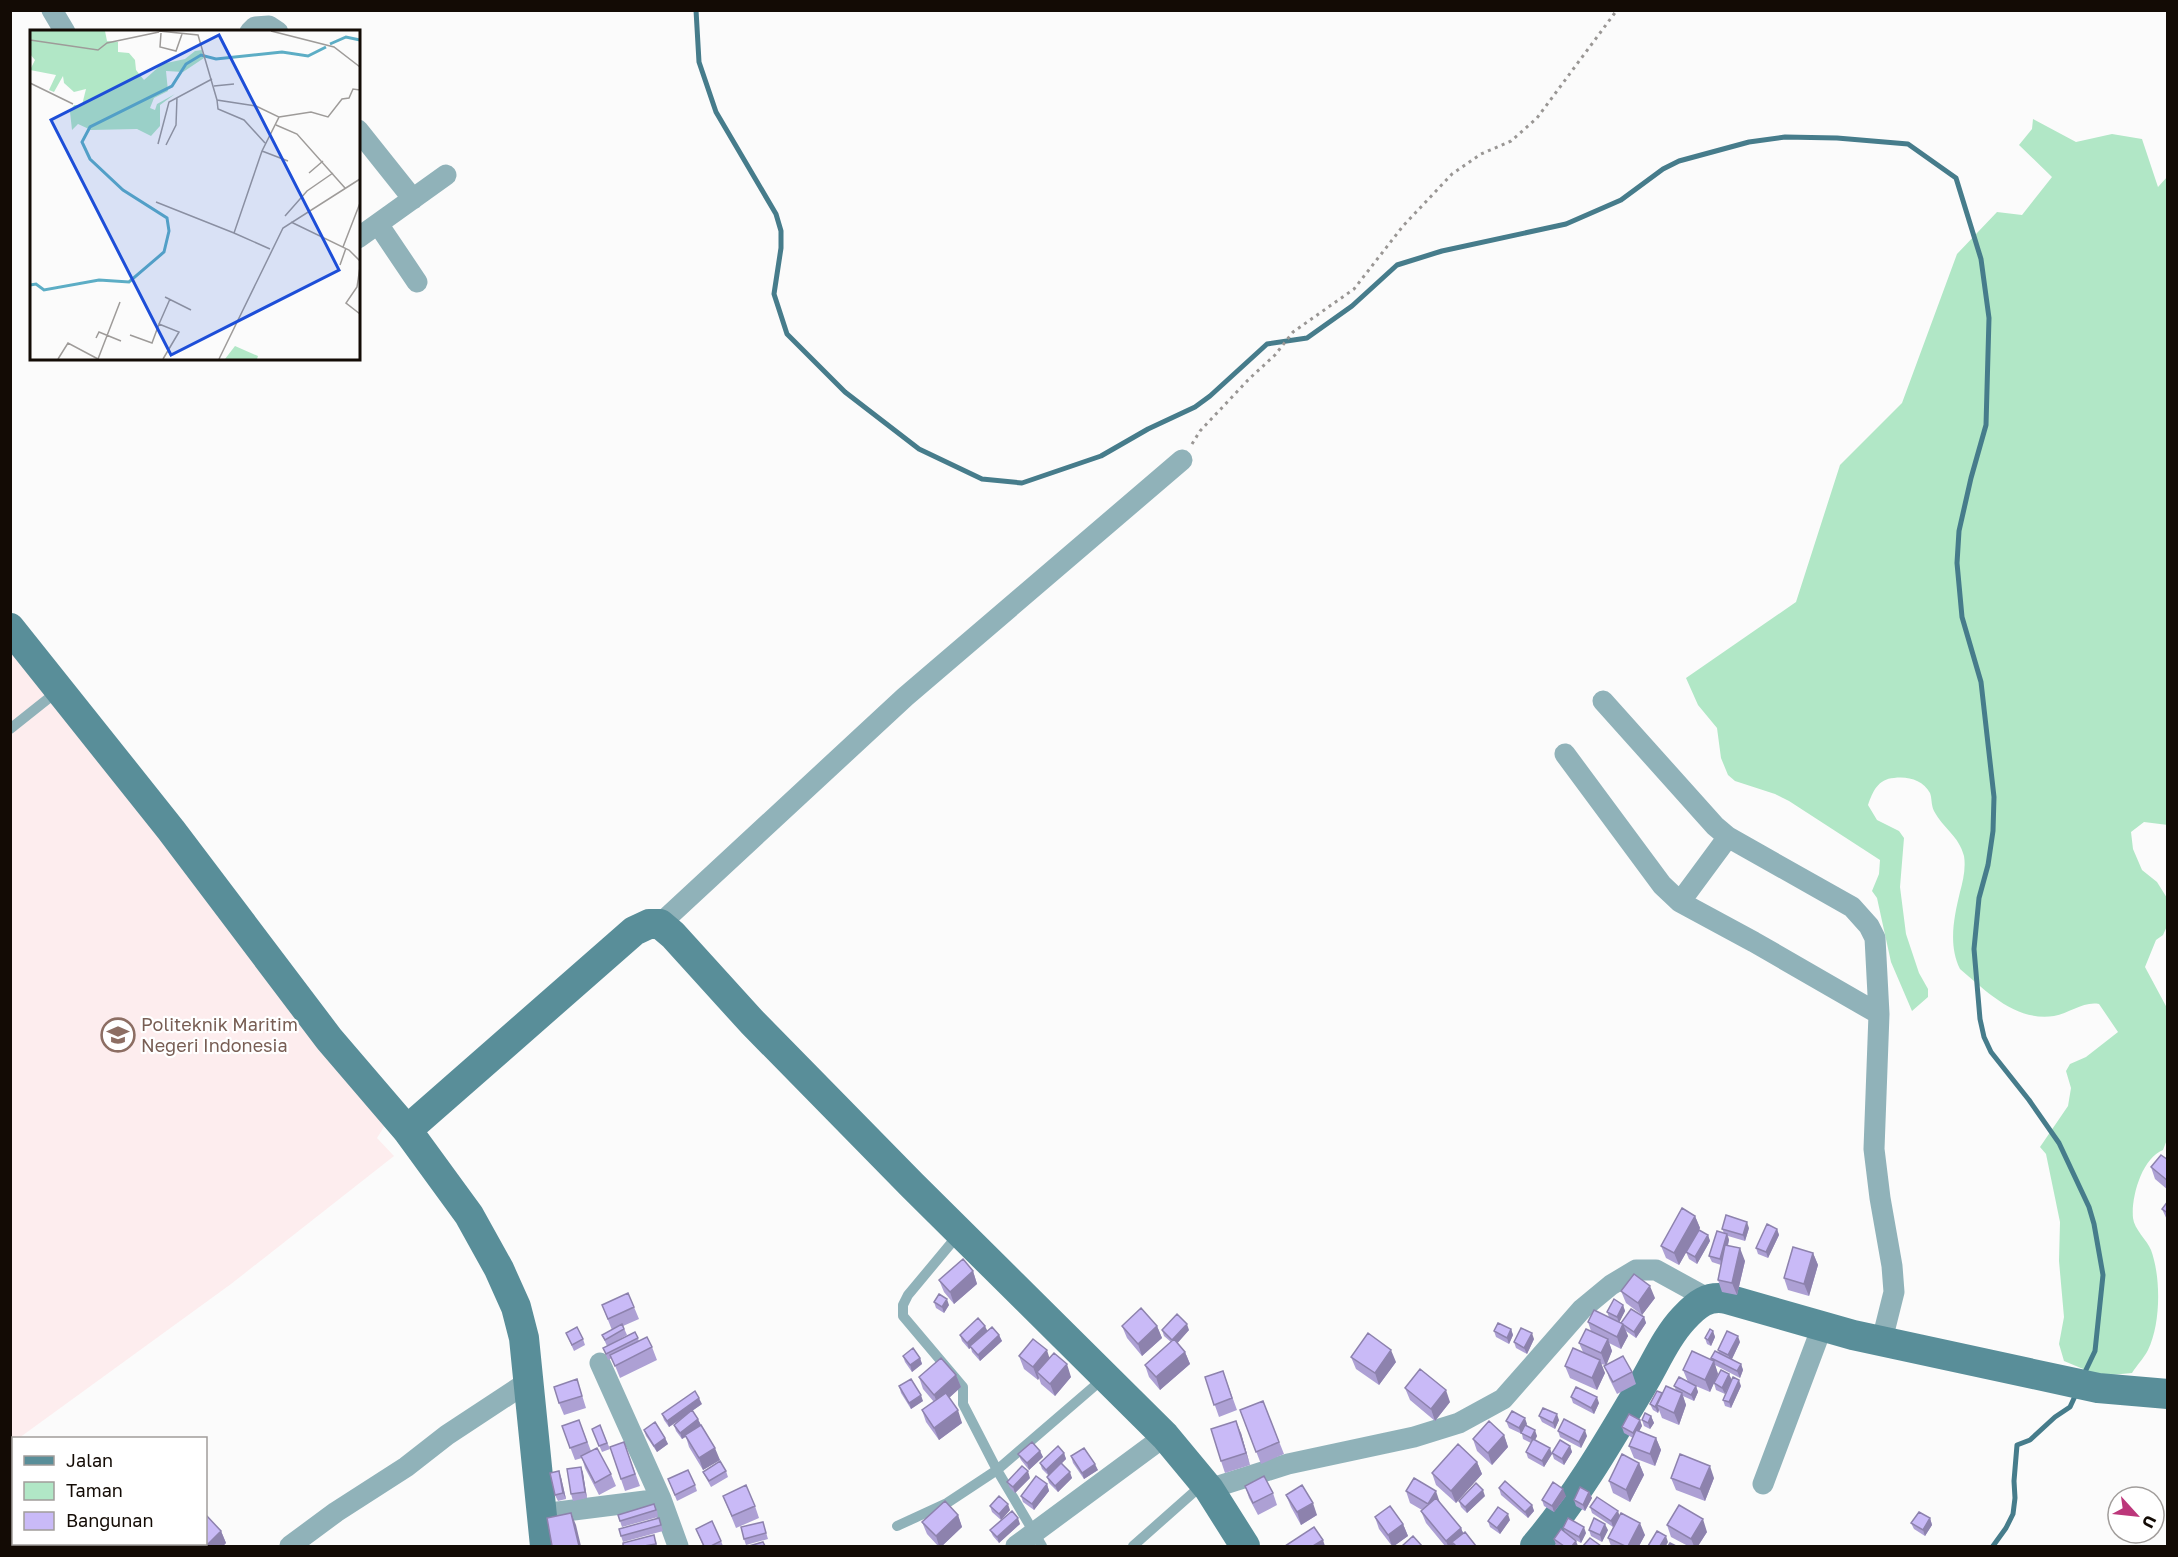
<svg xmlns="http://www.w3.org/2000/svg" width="2178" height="1557" font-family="'Golos Text',sans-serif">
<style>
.education{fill:#fdedee}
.green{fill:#b1e7c6}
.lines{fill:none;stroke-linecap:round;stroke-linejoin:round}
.stream{stroke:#467c8b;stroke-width:5}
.path{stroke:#999694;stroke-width:3;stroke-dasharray:3 4.5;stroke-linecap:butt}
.lane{stroke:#90b2b9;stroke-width:10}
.street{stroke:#90b2b9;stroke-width:21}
.secondary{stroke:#598e99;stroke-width:30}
.wall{fill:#ada0d4}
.shaded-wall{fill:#8d82ad}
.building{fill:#c9baf7;stroke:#8d82ad;stroke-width:1.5}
.labels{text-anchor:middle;stroke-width:4.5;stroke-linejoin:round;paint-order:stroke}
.education-label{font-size:18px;fill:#785e54;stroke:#fff;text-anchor:start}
.inset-river{fill:none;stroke:#5cadc5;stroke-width:3}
.inset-road{fill:none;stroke:#9e9b99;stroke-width:1.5}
.view{fill:#1d4ed8;fill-opacity:0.15;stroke:#1d4ed8;stroke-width:3}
.inset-edge{fill:none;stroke:#130b05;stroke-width:3}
</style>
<rect width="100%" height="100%" fill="#fbfbfb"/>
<path class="education" d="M11,613L106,731L397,1106L377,1138L394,1156L231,1284L19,1438H14L13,1443L11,1445Z"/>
<path class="green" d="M2033,119L2076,142L2112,134L2142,139L2158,187L2168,176V825L2144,822L2131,832L2133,849L2142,870L2157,882L2167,898V926L2163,935L2156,940L2145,967L2167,1008L2168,1137L2163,1150C2142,1158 2131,1197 2133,1218C2134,1229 2147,1240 2151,1250C2161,1277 2161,1323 2148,1350C2144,1358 2137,1365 2132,1373L2100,1376L2064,1361L2059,1344L2064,1317L2059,1261L2060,1222L2046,1154L2040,1147L2068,1106L2071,1088L2066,1071L2070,1064L2086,1057L2118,1032L2099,1004C2084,1001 2070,1013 2054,1016C2016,1022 1986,991 1960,969C1948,945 1954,917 1960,892C1963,881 1966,868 1964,856C1959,836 1943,828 1934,811C1931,805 1932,798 1930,793C1923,780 1908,776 1894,778C1878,779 1873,791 1868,805L1877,820L1899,831L1904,838L1900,887L1906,934L1919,973L1928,989V997L1912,1011L1891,962L1877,898L1872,891L1879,874L1880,860L1789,801L1775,794L1735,781L1728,775L1721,758L1717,728L1698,705L1686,678L1796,602L1840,465L1902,403L1957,254L1997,212L2022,215L2052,177L2019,145L2032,129Z"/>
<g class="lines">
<path class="stream" d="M696,10L699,62L716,112L776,214L781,231V248L774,294L787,334L845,392L919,449L982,479L1022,483L1101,456L1148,429L1195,407L1210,396L1267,344L1307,338L1352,306L1397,265L1442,251L1566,224L1621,200L1663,169L1679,161L1749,142L1785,137L1837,138L1908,144L1956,178L1981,259L1989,318L1986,425L1971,478L1959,531L1957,563L1962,617L1981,682L1994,797L1993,831L1988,865L1979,898L1974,949L1980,1019L1984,1037L1991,1052L2029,1100L2059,1143L2089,1207L2094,1224L2103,1275L2095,1351L2084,1374
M1993,1546L2006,1528L2013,1514L2015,1498L2014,1481L2017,1445L2030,1440L2055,1417L2070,1407L2076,1394"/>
<path class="path" d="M1192,444L1200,431L1249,379L1275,355L1293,332L1354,289L1403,226L1452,174L1481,154L1511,141L1537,118L1617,10"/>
<path class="lane" d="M10,729L59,690
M958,1235L908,1295L903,1305V1316L963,1387V1404L997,1470L1042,1546
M897,1526L947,1503L997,1470L1105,1377
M1133,1546L1203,1484"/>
<path class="street" d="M52,10L65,32
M250,32L255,27L269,26L278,32
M358,130L413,199
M378,224L417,282
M358,238L446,175
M1603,701L1715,826L1728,837L1852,907L1869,926L1875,938L1879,1014L1874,1149L1880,1198L1892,1266L1894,1292L1882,1340
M1565,754L1662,885L1680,902L1754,942L1879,1014
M1680,902L1728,837
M660,924L905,697L1182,460
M600,1363L661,1499L678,1546
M1763,1484L1822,1327
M1209,1489L1288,1464L1414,1437L1459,1423L1503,1399L1582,1309L1611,1285L1636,1270H1656L1707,1298
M542,1514L661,1499
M290,1546L336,1512L406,1467L447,1435L529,1381
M1016,1546L1165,1436"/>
<path class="secondary" d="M10,628L171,830L329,1039L407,1130L469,1215L499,1269L516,1307L524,1338L545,1546
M407,1130L634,931L649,924H660L673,935L752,1022L912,1185L1165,1436L1209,1489L1245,1546
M1535,1546C1576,1498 1609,1441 1641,1387C1655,1364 1666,1337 1684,1318C1697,1304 1708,1295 1727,1299L1853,1335L2098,1388L2168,1394"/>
</g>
<path class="wall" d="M2168,1160V1190L2155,1179L2151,1167Z
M2168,1201V1222L2162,1209Z
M1695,1216L1700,1228L1679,1265L1666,1258L1661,1246Z
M1749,1228L1745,1241L1728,1236L1729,1240L1728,1246L1745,1261L1737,1295L1722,1292L1718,1280L1721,1265L1712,1262L1709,1256L1724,1233L1722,1229Z
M1777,1229L1779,1235L1768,1258L1758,1254L1756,1248Z
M1708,1235L1710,1241L1697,1264L1689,1259L1686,1252Z
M1813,1253L1818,1265L1809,1296L1788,1290L1784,1278Z
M973,1271L977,1284L954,1304L944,1292L939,1280Z
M1621,1291L1655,1298L1642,1315L1626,1303Z
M934,1302L949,1305L944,1313L936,1308Z
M602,1305L634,1307L639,1319L623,1326L627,1335L608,1346L635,1332L639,1341L652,1347L657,1360L620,1378L612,1358L608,1360L603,1348L607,1346L602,1335L612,1330Z
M1623,1305L1625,1311L1619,1322L1621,1323L1644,1317L1646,1323L1636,1338L1626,1331L1628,1336L1621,1349L1609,1343L1612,1351L1606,1365L1632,1372L1636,1384L1617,1394L1609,1378L1605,1365L1601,1364L1605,1373L1597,1390L1570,1378L1565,1366L1583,1352L1579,1343L1591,1331L1588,1322L1609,1317L1607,1312Z
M1122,1326H1157L1162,1338L1142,1356L1127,1338Z
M1511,1329L1513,1335L1509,1344L1496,1337L1494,1331Z
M1162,1330H1189L1177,1343L1185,1352L1190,1364L1160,1390L1149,1377L1145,1365L1171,1342L1164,1336Z
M987,1331L999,1335L1002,1341L980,1361L972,1352L971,1348L969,1349L962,1341L960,1335Z
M1713,1331L1715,1337L1711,1346L1707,1344L1705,1338Z
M566,1333L583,1339L585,1345L574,1351Z
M1534,1339L1527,1354L1516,1348L1514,1342Z
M1740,1342L1732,1359L1741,1364L1743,1370L1740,1378L1715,1365L1718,1374L1710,1392L1691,1384L1696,1386L1698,1392L1694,1401L1683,1396L1686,1405L1679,1425L1662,1418L1659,1410L1658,1413L1653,1410L1650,1404L1662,1393L1676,1390L1674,1386L1688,1382L1683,1370L1712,1361L1711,1358L1719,1353L1718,1350Z
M903,1356L920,1358L922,1364L912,1372L905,1362Z
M1019,1356L1049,1357L1071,1377L1055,1396L1041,1384L1039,1378L1038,1380L1024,1369Z
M1351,1357L1396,1362L1379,1385L1356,1369Z
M1721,1370L1725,1394L1716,1390L1714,1383Z
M1223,1371L1237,1410L1219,1417L1205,1377Z
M956,1375L961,1387L949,1398L962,1423L939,1440L926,1422L922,1410L934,1402L923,1389L919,1377Z
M577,1379L586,1408L564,1415L559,1403Z
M899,1386L923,1401L911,1409L901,1393Z
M1741,1386L1731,1408L1725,1406L1723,1400Z
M1405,1388L1450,1402L1435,1421L1410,1400Z
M1571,1397L1599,1403L1594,1414L1573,1403Z
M1263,1401L1284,1454L1261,1464L1240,1410Z
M702,1404L692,1411L701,1425L696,1428L720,1460L703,1470L689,1447L686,1437L682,1439L676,1431L674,1425L678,1421L669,1427L664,1420L662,1414Z
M1539,1416L1559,1420L1555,1429L1542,1422Z
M1651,1416L1654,1423L1650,1429L1644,1426L1642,1420Z
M579,1420L591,1451L611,1474L616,1486L599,1495L585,1468L582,1458L575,1460L562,1426Z
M1640,1420L1642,1426L1639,1431L1656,1438L1661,1450L1655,1466L1634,1458L1629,1446L1633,1438L1624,1433L1622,1427Z
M1506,1421L1527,1424L1526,1425L1537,1436L1535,1440L1552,1454L1544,1467L1528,1458L1526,1452L1531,1443L1523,1439L1522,1434L1509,1428Z
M600,1425L610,1449L602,1452L592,1429Z
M644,1430L665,1438L668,1444L657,1452L646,1436Z
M1558,1431L1587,1436L1581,1448L1560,1437Z
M1241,1433L1250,1465L1225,1473L1221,1461Z
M1504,1435L1508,1447L1492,1465L1477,1451L1473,1439Z
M624,1442L640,1486L625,1491L610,1447Z
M1570,1446L1572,1452L1564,1465L1554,1459L1552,1453Z
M1040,1451L1043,1457L1029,1470L1021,1460L1018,1454Z
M1064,1453L1066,1459L1062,1463L1072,1478L1058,1492L1049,1483L1047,1477L1048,1475L1042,1469L1040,1463Z
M1071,1456L1098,1470L1084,1479L1073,1463Z
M1477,1462L1482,1474L1456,1503L1436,1485L1432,1473Z
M1639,1463L1644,1475L1630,1502L1613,1493L1609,1481Z
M581,1467L583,1473L587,1498L573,1501L571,1494Z
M726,1471L728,1477L711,1487L706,1478L703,1472Z
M561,1477L566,1499L558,1501L555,1495Z
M1030,1478L1015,1493L1010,1488L1007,1482Z
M1671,1478H1714L1705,1501L1676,1490Z
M668,1479L695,1485L697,1491L677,1501Z
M1047,1484L1049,1491L1034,1510L1023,1502L1021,1496Z
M1245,1486L1273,1493L1277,1505L1258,1515L1249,1498Z
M1499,1488L1532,1505L1534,1511L1528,1518L1501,1495Z
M1406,1491L1440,1503L1461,1528L1463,1533L1476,1546H1445L1426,1523L1421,1511L1422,1510L1410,1503Z
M1589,1492L1592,1498L1585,1511L1576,1506L1574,1500Z
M1286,1495L1317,1515L1301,1525L1291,1507Z
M723,1496L755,1506L759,1518L736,1528Z
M1485,1496L1467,1513L1461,1507L1459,1501Z
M1566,1496L1554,1512L1544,1506L1542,1500Z
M990,1506L1010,1510L1001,1520L992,1512Z
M1590,1507L1619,1516L1645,1535L1639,1546H1611L1608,1538L1616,1523L1613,1527L1592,1513Z
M657,1510L658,1517L622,1527L618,1515Z
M958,1515L962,1527L942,1546H938L927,1534L922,1522Z
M1375,1517L1403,1524L1408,1536L1394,1546H1392L1379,1529Z
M659,1518L663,1531L623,1542L621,1536Z
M1930,1518L1932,1525L1925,1536L1914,1529L1911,1523Z
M1510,1520L1500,1534L1490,1527L1488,1521Z
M763,1522L768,1539L746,1545L744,1539Z
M1020,1524L999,1543L993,1536L990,1530Z
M1667,1525L1707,1532L1698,1546H1688L1671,1537Z
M1563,1528L1586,1533L1581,1543L1572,1538L1578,1546H1558L1556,1545L1554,1539L1565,1532Z
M696,1529L721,1541L723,1546H703Z
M1589,1530H1608L1602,1542L1591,1536Z
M221,1531L226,1543L223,1546H194L192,1545V1544H206Z
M656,1541L657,1546H623Z"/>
<path class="shaded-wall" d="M1695,1216L1700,1228L1679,1265L1674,1253Z
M1747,1222L1749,1228L1745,1241L1743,1235Z
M1777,1229L1779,1235L1768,1258L1766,1252Z
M1727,1234L1729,1240L1722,1265L1720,1259Z
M1708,1235L1710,1241L1697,1264L1695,1257Z
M1740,1248L1745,1261L1737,1295L1732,1283Z
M1813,1253L1818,1265L1809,1296L1804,1284Z
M973,1271L977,1284L954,1304L950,1292Z
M1650,1286L1655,1298L1642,1315L1638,1303Z
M947,1299L949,1305L944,1313L942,1307Z
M1623,1305L1625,1311L1619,1323L1617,1317Z
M1644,1317L1646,1323L1636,1338L1634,1332Z
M1187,1324L1189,1330L1175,1346L1172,1340Z
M1623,1324L1628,1336L1621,1349L1617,1337Z
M985,1326L988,1332L969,1349L967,1343Z
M1157,1326L1162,1338L1142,1356L1138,1344Z
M1511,1329L1513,1335L1509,1344L1507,1338Z
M1713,1331L1715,1337L1711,1346L1708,1340Z
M1532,1333L1534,1339L1527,1354L1524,1348Z
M999,1335L1002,1341L980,1361L978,1355Z
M1738,1336L1740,1342L1731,1361L1728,1355Z
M1608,1339L1612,1351L1606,1366L1601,1353Z
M1047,1350L1051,1363L1037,1372L1039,1378L1038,1380L1033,1367Z
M1391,1350L1396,1362L1379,1385L1375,1373Z
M1185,1352L1190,1364L1160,1390L1156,1377Z
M920,1358L922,1364L912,1372L910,1365Z
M1600,1360L1605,1373L1597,1390L1592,1378Z
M1714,1361L1718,1374L1710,1392L1705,1380Z
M1067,1364L1071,1377L1055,1396L1050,1384Z
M1741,1364L1743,1370L1740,1378L1737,1371Z
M1729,1374L1732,1380L1725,1394L1722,1388Z
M956,1375L961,1387L939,1407L934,1395Z
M1739,1380L1741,1386L1731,1408L1729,1402Z
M1696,1386L1698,1392L1694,1401L1691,1395Z
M1446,1390L1450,1402L1435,1421L1431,1409Z
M1662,1393L1657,1405L1659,1410L1658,1413L1655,1407Z
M1682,1393L1686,1405L1679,1425L1674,1413Z
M921,1395L923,1401L911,1409L909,1403Z
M1597,1397L1599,1403L1594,1414L1591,1408Z
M699,1398L702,1404L669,1427L667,1421Z
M958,1410L962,1423L939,1440L934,1428Z
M1557,1414L1559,1420L1555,1429L1553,1423Z
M1651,1416L1654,1423L1650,1429L1648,1423Z
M1525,1418L1527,1424L1521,1434L1519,1428Z
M698,1419L701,1425L682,1439L680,1433Z
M1640,1420L1642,1426L1635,1439L1633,1433Z
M1236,1421L1241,1433L1250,1465L1246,1453Z
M1535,1430L1537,1436L1533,1444L1531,1438Z
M1585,1430L1587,1436L1581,1448L1579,1442Z
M1504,1435L1508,1447L1492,1465L1488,1453Z
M665,1438L668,1444L657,1452L654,1446Z
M1656,1438L1661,1450L1655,1466L1650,1454Z
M1570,1446L1572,1452L1564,1465L1562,1459Z
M715,1448L720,1460L703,1470L699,1458Z
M1550,1448L1552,1454L1544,1467L1542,1461Z
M1040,1451L1043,1457L1029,1470L1027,1463Z
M1064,1453L1066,1459L1049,1476L1046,1470Z
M1477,1462L1482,1474L1456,1503L1451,1491Z
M1639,1463L1644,1475L1630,1502L1626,1490Z
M1095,1464L1098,1470L1084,1479L1082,1473Z
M1710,1466L1714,1478L1705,1501L1700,1489Z
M581,1467L583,1473L587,1498L585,1492Z
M559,1471L561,1477L566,1499L563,1493Z
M1028,1471L1030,1478L1015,1493L1013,1487Z
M1070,1472L1072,1478L1058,1492L1055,1486Z
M1047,1484L1049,1491L1034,1510L1032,1504Z
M1563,1489L1566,1496L1554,1512L1552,1506Z
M1483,1490L1485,1496L1467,1513L1465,1507Z
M1436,1491L1440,1503L1432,1517L1428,1504Z
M1589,1492L1592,1498L1585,1511L1583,1505Z
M1313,1503L1317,1515L1301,1525L1297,1512Z
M1008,1504L1010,1510L1001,1520L999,1514Z
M1532,1505L1534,1511L1528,1518L1525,1512Z
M1618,1511L1620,1517L1613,1527L1611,1521Z
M571,1513L576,1525L581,1546H579Z
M1508,1514L1510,1520L1500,1534L1497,1528Z
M958,1515L962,1527L942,1546H939L936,1536Z
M1018,1518L1020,1524L999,1543L997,1537Z
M1930,1518L1932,1525L1925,1536L1923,1530Z
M1703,1519L1707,1532L1698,1546H1694L1691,1539Z
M1640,1523L1645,1535L1639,1546H1628Z
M1403,1524L1408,1536L1394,1546H1392L1388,1535Z
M1605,1524L1608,1530L1602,1542L1600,1535Z
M1584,1527L1586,1533L1581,1543L1579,1537Z
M1461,1528L1466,1540L1452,1542L1454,1546H1448L1446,1541Z
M221,1531L226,1543L223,1546H206Z
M1666,1536L1668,1542L1666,1546H1660Z
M1323,1540L1325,1546H1313Z
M1576,1541L1578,1546H1572Z"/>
<path class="building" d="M2161,1155L2168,1160V1181L2151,1167Z
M2168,1201V1213L2162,1209Z
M1682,1208L1695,1216L1674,1253L1661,1246Z
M1726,1215L1747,1222L1743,1235L1722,1229Z
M1767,1224L1777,1229L1766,1252L1756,1248Z
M1699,1230L1708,1235L1695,1257L1686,1252Z
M1717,1231L1727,1234L1720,1259L1709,1256Z
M1725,1245L1740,1248L1732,1283L1718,1280Z
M1793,1247L1813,1253L1804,1284L1784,1278Z
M963,1259L973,1271L950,1292L939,1280Z
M1634,1274L1650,1286L1638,1303L1621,1291Z
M628,1293L634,1307L608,1319L602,1305Z
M939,1294L947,1299L942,1307L934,1302Z
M1614,1299L1623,1305L1617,1317L1607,1312Z
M1141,1308L1157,1326L1138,1344L1122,1326Z
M1631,1309L1644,1317L1634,1332L1621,1323Z
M1594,1310L1623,1324L1617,1337L1588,1322Z
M1177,1314L1187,1324L1172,1340L1162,1330Z
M978,1318L985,1326L967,1343L960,1335Z
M1498,1323L1511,1329L1507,1338L1494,1331Z
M622,1324L624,1329L605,1340L602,1335Z
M577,1327L583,1339L572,1345L566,1333Z
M992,1327L999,1335L978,1355L970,1346Z
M1521,1328L1532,1333L1524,1348L1514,1342Z
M1586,1329L1608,1339L1601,1353L1579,1343Z
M1710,1329L1713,1331L1708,1340L1705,1338Z
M1727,1331L1738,1336L1728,1355L1718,1350Z
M635,1332L638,1338L606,1354L603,1348Z
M1368,1333L1391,1350L1375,1373L1351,1357Z
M647,1337L652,1347L615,1366L610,1355Z
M1033,1339L1047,1350L1033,1367L1019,1356Z
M1174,1339L1185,1352L1156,1377L1145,1365Z
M913,1348L920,1358L910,1365L903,1356Z
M1573,1348L1600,1360L1592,1378L1565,1366Z
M1692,1351L1714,1361L1705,1380L1683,1370Z
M1715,1351L1741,1364L1737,1371L1711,1358Z
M1054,1353L1067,1364L1050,1384L1037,1372Z
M1623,1356L1632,1372L1613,1382L1604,1366Z
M941,1358L956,1375L934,1395L919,1377Z
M1420,1369L1446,1390L1431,1409L1405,1388Z
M1721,1370L1729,1374L1722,1388L1714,1383Z
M1223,1371L1232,1398L1214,1405L1205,1377Z
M1679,1377L1696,1386L1691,1395L1674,1386Z
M1733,1377L1739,1380L1729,1402L1723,1400Z
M577,1379L582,1396L559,1403L554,1387Z
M911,1379L921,1395L909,1403L899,1386Z
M1666,1386L1682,1393L1674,1413L1657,1405Z
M1576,1387L1597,1397L1591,1408L1571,1397Z
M695,1391L699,1398L667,1421L662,1414Z
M1657,1391L1662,1393L1655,1407L1650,1404Z
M946,1393L958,1410L934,1428L922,1410Z
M1263,1401L1279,1442L1256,1452L1240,1410Z
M1543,1408L1557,1414L1553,1423L1539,1416Z
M692,1410L698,1419L680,1433L674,1425Z
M1512,1411L1525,1418L1519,1428L1506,1421Z
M1645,1413L1651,1416L1648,1423L1642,1420Z
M1629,1414L1640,1420L1633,1433L1622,1427Z
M1564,1419L1585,1430L1579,1442L1558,1431Z
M579,1420L587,1442L570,1448L562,1426Z
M1236,1421L1246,1453L1221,1461L1211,1429Z
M1489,1421L1504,1435L1488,1453L1473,1439Z
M655,1422L665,1438L654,1446L644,1430Z
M600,1425L607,1443L599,1446L592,1429Z
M701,1425L715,1448L699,1458L685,1435Z
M1525,1425L1535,1430L1531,1438L1521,1433Z
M1636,1430L1656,1438L1650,1454L1629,1446Z
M1533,1439L1550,1448L1542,1461L1526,1452Z
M1560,1440L1570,1446L1562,1459L1552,1453Z
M624,1442L635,1474L621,1479L610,1447Z
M1032,1442L1040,1451L1027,1463L1018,1454Z
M1458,1444L1477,1462L1451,1491L1432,1473Z
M1058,1446L1064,1453L1046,1470L1040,1463Z
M597,1448L611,1474L595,1483L581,1456Z
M1084,1448L1095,1464L1082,1473L1071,1456Z
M1622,1454L1639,1463L1626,1490L1609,1481Z
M1680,1454L1710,1466L1700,1489L1671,1478Z
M720,1461L726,1471L709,1481L703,1472Z
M1061,1463L1070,1472L1055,1486L1047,1477Z
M1022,1466L1028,1471L1013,1487L1007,1482Z
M581,1467L585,1492L571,1494L567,1469Z
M688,1470L695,1485L675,1495L668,1479Z
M559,1471L563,1493L555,1495L550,1473Z
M1036,1476L1047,1484L1032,1504L1021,1496Z
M1264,1476L1273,1493L1253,1503L1245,1486Z
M1414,1478L1436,1491L1428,1504L1406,1491Z
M1505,1481L1532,1505L1525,1512L1499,1488Z
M1553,1482L1563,1489L1552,1506L1542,1500Z
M1476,1483L1483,1490L1465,1507L1459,1501Z
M746,1485L755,1506L732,1516L723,1496Z
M1302,1485L1313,1503L1297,1512L1286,1495Z
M1580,1487L1589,1492L1583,1505L1574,1500Z
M999,1496L1008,1504L999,1514L990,1506Z
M1597,1497L1618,1511L1611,1521L1590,1507Z
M1436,1498L1461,1528L1446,1541L1421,1511Z
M945,1501L958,1515L936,1536L922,1522Z
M654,1504L656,1510L620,1521L618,1515Z
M1679,1505L1703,1519L1691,1539L1667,1525Z
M1390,1506L1403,1524L1388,1535L1375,1517Z
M1498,1507L1508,1514L1497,1528L1488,1521Z
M1012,1511L1018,1518L997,1537L990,1530Z
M1919,1512L1930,1518L1923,1530L1911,1523Z
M571,1513L579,1546H552L547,1518Z
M1621,1513L1640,1523L1628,1546H1625L1608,1538Z
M206,1515L221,1531L206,1546H202L199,1544H206Z
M659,1518L661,1525L621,1536L619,1529Z
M1568,1518L1584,1527L1579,1537L1563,1528Z
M1594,1518L1605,1524L1600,1535L1589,1530Z
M712,1521L721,1541L711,1546H704L696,1529Z
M763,1522L766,1533L744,1539L741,1527Z
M1314,1527L1323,1540L1313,1546H1285Z
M1561,1529L1576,1541L1572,1546H1564L1554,1539Z
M1657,1531L1666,1536L1660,1546H1648Z
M1465,1532L1476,1546H1456L1452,1542Z
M654,1535L656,1544L644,1546H623V1543Z
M1413,1536L1422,1546H1402Z
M1590,1538L1601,1546H1583Z
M763,1542L765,1546H749Z
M1670,1543L1676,1546H1668Z"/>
<defs>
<symbol id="university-ring" viewBox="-11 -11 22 22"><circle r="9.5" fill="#fff" stroke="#8d6e63" stroke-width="1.5"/><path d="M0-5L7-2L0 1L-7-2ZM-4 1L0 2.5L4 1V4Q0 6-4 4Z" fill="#8d6e63"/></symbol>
</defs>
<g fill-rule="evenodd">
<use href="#university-ring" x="99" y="1016" width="38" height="38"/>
</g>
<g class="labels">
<g class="education-label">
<text x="141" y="1031">Politeknik Maritim<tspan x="141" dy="21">Negeri Indonesia</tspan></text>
</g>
</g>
<g transform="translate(30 30)">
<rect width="330" height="330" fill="#fbfbfb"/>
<path d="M0,1H75L77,11L88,12V22L99,23L105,30L106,40L114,50L132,34L155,29L165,21L172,20L174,28L153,42L136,41L138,61L124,68L120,78L125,80L127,74L145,64L130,75V96L121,106L107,99L61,100L48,94L42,100L40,82L44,75H52L56,59L44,62L34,53L33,46L24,62L19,60L26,45L0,40L5,30L0,24ZM205,316L228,326L227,329H195Z" fill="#b1e7c6"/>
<path class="inset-river" d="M300,14L316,7L330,10M0,255L6,254L14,260L69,250L99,252L134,222L139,201L137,188L93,160L60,129L52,112L60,97L142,56L156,34L171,25L186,29L252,22L278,26L296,17"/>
<path class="inset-road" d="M129,1L168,5L187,70L226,76L249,87L232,121L204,203L240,219M241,1L304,17L330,37M131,3L130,17L146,21L152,4M0,10L68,20L77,13L129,2M0,53L43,74M184,56L204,54M187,70L188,79L214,90L235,113M249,87L281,82L298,87L312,69L319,68L323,59L330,60M246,95L267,104L315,158M128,114L139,72L182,49M136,115L146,95L147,67M232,121L258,131M279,143L293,131M126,172L204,203M255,186L277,161L303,143M261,192L319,220L330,231M313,217L330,173M310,235L316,218M330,237L327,257L316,273L330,284M135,267L161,280M100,305L122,313L129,294M66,308L69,302L91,311M28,329L38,313L68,329M68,329L90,272M133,329L149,302L129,294L140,269M189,329L253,198L330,149"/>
<path class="view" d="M189,5L309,240L141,325L21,90Z"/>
<rect width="330" height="330" class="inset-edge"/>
</g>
<rect width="2178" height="1557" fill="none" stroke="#130b05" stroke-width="24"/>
<rect x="12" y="1437" width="195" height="108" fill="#ffffff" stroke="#a19d9b" stroke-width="1.5"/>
<rect x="24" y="1456" width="30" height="9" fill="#598e99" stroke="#a19d9b" stroke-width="1.5"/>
<text x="66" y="1467" font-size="18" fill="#130b05">Jalan</text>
<rect x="24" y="1482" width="30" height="18" fill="#b1e7c6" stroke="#a19d9b" stroke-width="1.5"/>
<text x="66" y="1497" font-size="18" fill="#130b05">Taman</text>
<rect x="24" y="1512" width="30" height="18" fill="#c9baf7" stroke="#a19d9b" stroke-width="1.5"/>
<text x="66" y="1527" font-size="18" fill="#130b05">Bangunan</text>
<g transform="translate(2136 1515) rotate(117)"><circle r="28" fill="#ffffff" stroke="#a19d9b" stroke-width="1.5"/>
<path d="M0-4.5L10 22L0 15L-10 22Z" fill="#bc377a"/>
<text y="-9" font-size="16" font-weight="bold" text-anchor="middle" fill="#130b05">U</text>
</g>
</svg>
